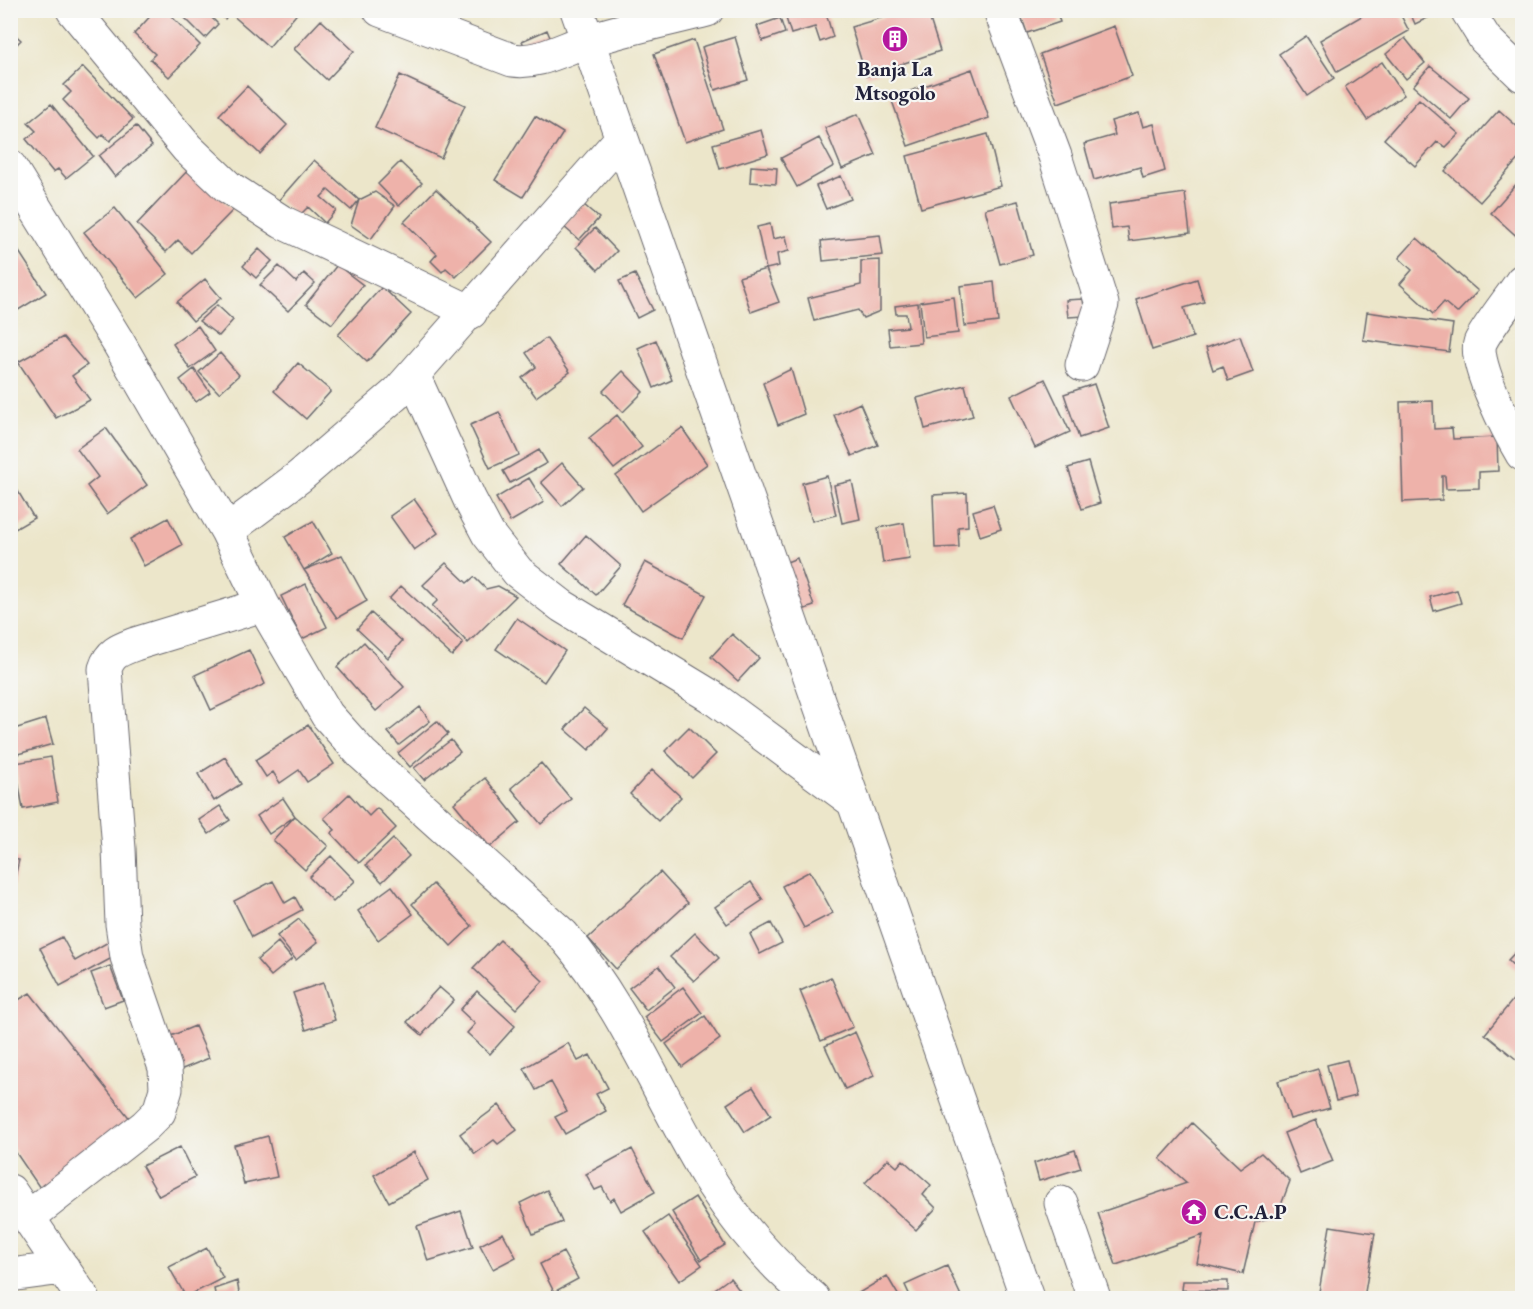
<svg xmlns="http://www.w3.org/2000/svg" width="1533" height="1309" font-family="'EB Garamond',serif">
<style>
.building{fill:#eeb2aa}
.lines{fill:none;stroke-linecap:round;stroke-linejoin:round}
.minor-casing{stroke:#69676d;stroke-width:35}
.minor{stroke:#fff;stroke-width:33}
.labels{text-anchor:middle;stroke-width:4.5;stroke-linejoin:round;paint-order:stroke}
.poi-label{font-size:21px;font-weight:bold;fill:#22223b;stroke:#f6f6f2}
</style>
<rect width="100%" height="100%" fill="#f6f6f2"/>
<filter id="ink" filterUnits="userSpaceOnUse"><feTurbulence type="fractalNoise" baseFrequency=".0167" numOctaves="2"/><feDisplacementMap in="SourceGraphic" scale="12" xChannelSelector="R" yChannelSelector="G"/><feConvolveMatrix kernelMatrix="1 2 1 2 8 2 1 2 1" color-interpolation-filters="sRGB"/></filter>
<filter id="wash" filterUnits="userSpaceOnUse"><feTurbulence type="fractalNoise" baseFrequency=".008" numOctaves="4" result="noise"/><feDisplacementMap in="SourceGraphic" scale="24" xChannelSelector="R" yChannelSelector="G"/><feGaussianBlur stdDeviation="1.35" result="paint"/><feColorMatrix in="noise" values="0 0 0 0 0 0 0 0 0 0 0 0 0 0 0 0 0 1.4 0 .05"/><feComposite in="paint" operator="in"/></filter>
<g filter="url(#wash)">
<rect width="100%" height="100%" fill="#ece6ca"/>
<g id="blocks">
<path class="building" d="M156,10H165L200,45L169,77L150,59L155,54L134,34Z
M177,10H204L218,24L205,38Z
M215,10H300L269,47L230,13L225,19Z
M798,10H825L833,37L820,42L815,27L791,34L785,15Z
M891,10H927L940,51L866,76L851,27L891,15Z
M1019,10H1056L1060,22L1027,33Z
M1372,10H1398L1409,31L1337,72L1320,40Z
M1409,10H1440V12L1415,24Z
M780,18L785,33L762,41L757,26Z
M321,20L354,51L327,80L294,49Z
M1114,26L1132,76L1058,103L1040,54Z
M10,30L21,40L10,51Z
M547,30L554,47L529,57L522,41Z
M1306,36L1334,78L1307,96L1279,54Z
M735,37L748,80L715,90L702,47Z
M1405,38L1425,63L1406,79L1386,54Z
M694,40L723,129L685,142L654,54Z
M1382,62L1404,95L1367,120L1345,87Z
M1430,66L1469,98L1451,119L1413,86Z
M83,67L133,119L110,141L103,134L99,138L63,100L71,92L64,85Z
M972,69L989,118L908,146L891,98Z
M400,75L465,105L441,158L375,128Z
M247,86L287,125L260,154L219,115Z
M1419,99L1459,134L1446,147L1437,142L1415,166L1384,139Z
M51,104L93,156L66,178L58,169L53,172L26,139L36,131L28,123Z
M1499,110L1522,131V155L1480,202L1445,171Z
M1139,113L1143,127L1154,124L1165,171L1143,178L1140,167L1094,180L1084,144L1115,135L1111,121Z
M858,114L876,155L842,169L825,128Z
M535,116L563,133L523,197L495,180Z
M136,126L152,146L115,177L99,156Z
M761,130L768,154L720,169L713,144Z
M988,134L1001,186L921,208L907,156Z
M819,138L834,166L797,187L781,158Z
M314,160L359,200L375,192L395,206L371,239L351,225L359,200L351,210L328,190L321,197L336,210L325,223L308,207L298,217L279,200Z
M400,162L422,183L399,206L378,184Z
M751,166L777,168L776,184L750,182Z
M190,168L233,210L191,253L178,240L166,252L137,224Z
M841,176L851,199L826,209L816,186Z
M1518,182L1522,186V241L1491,213Z
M436,189L491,242L456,277L446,268L442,272L431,261L437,254L404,222Z
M1185,193L1190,233L1129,241L1127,227L1112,229L1109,204Z
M1018,201L1033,255L1000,264L985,209Z
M583,204L599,218L579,240L563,226Z
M115,208L168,274L138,298L84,232Z
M770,224L773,239L786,236L789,251L777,254L779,266L766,269L779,302L751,312L739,277L766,269L757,227Z
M595,228L617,251L598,270L576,247Z
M880,235L883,255L823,261L821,241Z
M1417,238L1478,291L1457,313L1444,302L1433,314L1400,284L1412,270L1399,258Z
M14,244L46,293L15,312L10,305V246Z
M259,249L272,261L256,278L243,266Z
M880,260V311L863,318L858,310L814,321L808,298L861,285V261Z
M337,265L363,285L332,324L306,304Z
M279,266L296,282L304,273L315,283L288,311L260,285Z
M635,274L653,310L637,318L619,281Z
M205,279L221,298L193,321L177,302Z
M1197,279L1204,302L1184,308L1193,337L1152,350L1136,299Z
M994,282L998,322L964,326L960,286Z
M382,287L411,314L367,362L338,335Z
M954,297L958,333L924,337L920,302Z
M1083,299L1085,316L1068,317L1066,300Z
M918,303L921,343L890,346L888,329L908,327L906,314H896L895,306Z
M217,305L233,320L219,336L199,321Z
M1367,312L1453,324L1449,352L1363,340Z
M198,326L215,351L190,369L173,344Z
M1240,336L1253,372L1228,381L1223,366L1213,370L1206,348Z
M63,337L87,365L72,376L90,400L56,418L18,362Z
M546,338L570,372L536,397L522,378L536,367L526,353Z
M656,340L672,380L654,388L638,348Z
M220,353L239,375L219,393L199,372Z
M298,363L331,391L306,419L274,391Z
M194,369L210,392L196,402L180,380Z
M791,369L804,414L778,425L763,383Z
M623,371L643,392L623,412L603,391Z
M1045,379L1070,432L1035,448L1011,396Z
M1094,384L1109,428L1079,438L1064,394Z
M965,385L973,416L925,429L917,398Z
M1433,401L1434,429L1452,428L1453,439L1497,437L1498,471L1479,472V488L1446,489L1445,476H1442V500L1403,502L1400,402Z
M860,403L878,445L852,456L834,415Z
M499,412L519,455L490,468L470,425Z
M617,415L642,447L614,469L589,438Z
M106,428L147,485L107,514L87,486L98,477L77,449Z
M682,428L707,464L641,511L616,476Z
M539,450L547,463L510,483L503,471Z
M1088,462L1100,503L1082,509L1068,468Z
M562,463L583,487L562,506L541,482Z
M827,476L836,515L812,521L802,483Z
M10,478L34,518L10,532Z
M529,478L544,502L510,522L496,498Z
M852,481L860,519L842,523L834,485Z
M967,493L968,526L958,527L959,547L935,548L933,495Z
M414,499L438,533L414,550L390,516Z
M993,505L1001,529L980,536L973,511Z
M168,518L182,545L144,566L130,539Z
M313,521L332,553L304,570L285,537Z
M904,523L910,559L883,563L878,528Z
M586,535L621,566L596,595L561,564Z
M342,555L367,601L337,618L304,570Z
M797,558L814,606L796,612L779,565Z
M645,562L706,595L683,638L622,605Z
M446,563L467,583L474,577L486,589L498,586L516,596L468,643L432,606L438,600L423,585Z
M306,584L327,627L302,639L281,596Z
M401,586L463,643L452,656L389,599Z
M1457,590L1461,603L1434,611L1430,597Z
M371,613L402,641L388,658L357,629Z
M517,618L565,651L544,682L496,649Z
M732,634L759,658L738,681L711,657Z
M364,642L404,687L376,711L337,667Z
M249,650L265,684L211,710L195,675Z
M420,707L430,721L399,745L388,732Z
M584,708L608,728L589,750L565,729Z
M46,719L53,744L18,754L11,730Z
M437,721L448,734L410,767L398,753Z
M308,725L334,764L307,782L299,770L280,783L273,772L266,777L255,760Z
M689,727L716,754L692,778L665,751Z
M451,740L460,752L424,780L414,768Z
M51,757L58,802L23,809L15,763Z
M225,757L241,784L214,801L198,774Z
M541,763L571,799L541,824L511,788Z
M652,770L681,797L658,821L630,794Z
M485,778L520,822L490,847L454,803Z
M349,794L369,816L377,808L396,828L359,863L331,833L335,830L324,818Z
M283,798L295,816L269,834L257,816Z
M220,806L230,820L209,834L199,820Z
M295,816L328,846L305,870L273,840Z
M393,839L409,856L382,882L366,865Z
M331,856L355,881L333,902L309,877Z
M10,858L19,860L11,894H10Z
M810,871L833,913L804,928L782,886Z
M660,872L688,903L616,969L588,938Z
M273,881L285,903L295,897L302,910L252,937L234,901Z
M751,882L763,900L727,924L715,907Z
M433,884L472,926L451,946L412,904Z
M392,886L413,914L378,940L358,911Z
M299,919L318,942L296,960L277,936Z
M771,923L782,943L760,954L750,934Z
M695,933L719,958L694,981L670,957Z
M62,937L75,961L110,941L112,958L60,986L40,948Z
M500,940L543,981L516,1009L473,968Z
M278,942L292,959L271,976L257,960Z
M1522,945V967L1518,971L1508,960Z
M110,966L123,1000L104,1007L91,973Z
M659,966L675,987L646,1010L629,988Z
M831,977L853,1027L821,1041L800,991Z
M323,983L335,1020L306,1030L293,993Z
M439,987L454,1000L422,1035L407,1022Z
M683,987L702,1013L663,1042L644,1017Z
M477,991L515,1026L490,1054L467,1033L475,1024L460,1010Z
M30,993L135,1125L42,1191L10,1144V1005Z
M1516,996L1522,1001V1064L1485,1034Z
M705,1016L720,1039L682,1067L666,1044Z
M195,1026L209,1058L180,1070L166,1038Z
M855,1032L874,1076L845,1089L825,1046Z
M568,1043L578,1061L590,1055L608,1088L596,1094L606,1111L565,1134L555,1117L567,1111L551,1082L536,1090L524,1068Z
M1347,1060L1356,1096L1336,1101L1327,1065Z
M1318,1069L1330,1108L1290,1119L1278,1081Z
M753,1087L771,1115L745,1132L727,1104Z
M499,1105L517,1130L498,1144L494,1140L475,1154L460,1134Z
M1316,1120L1333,1161L1300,1174L1284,1133Z
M1192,1123L1240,1168L1261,1153L1290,1181L1277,1216L1255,1222L1243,1274L1197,1263L1203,1235L1116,1265L1098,1213L1187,1183L1160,1159Z
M268,1136L277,1177L244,1184L234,1145Z
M180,1147L195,1177L159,1196L142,1166Z
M632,1149L655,1192L621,1211L614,1198L610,1201L602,1187L595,1190L586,1174Z
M1075,1150L1081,1168L1039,1181L1034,1163Z
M414,1152L428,1180L389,1202L374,1175Z
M888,1159L897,1167L903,1160L931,1185L923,1195L936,1208L916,1230L865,1183Z
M547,1190L562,1222L533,1234L520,1203Z
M695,1197L725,1245L701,1260L672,1212Z
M461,1211L473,1247L428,1261L417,1226Z
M668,1216L702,1265L679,1281L645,1232Z
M1330,1226L1375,1233L1364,1298L1319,1292Z
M503,1233L516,1257L493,1269L480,1245Z
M207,1248L223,1278L186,1297L169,1267Z
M563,1252L578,1279L554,1292L540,1264Z
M947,1266L962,1298H911L905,1285Z
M887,1276L900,1298H859L857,1294Z
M730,1278L743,1295L738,1298H707L705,1296Z
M237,1281L240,1298H216L214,1289Z
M1183,1281H1228V1291L1182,1290Z"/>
</g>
</g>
<g filter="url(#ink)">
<use href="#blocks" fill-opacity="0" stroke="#69676d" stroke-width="1.5"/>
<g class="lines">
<defs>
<path id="minor" d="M73,10L187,148L228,187L282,222L471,312
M380,10L512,60C539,64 562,49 587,41C626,28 667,20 707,10
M577,10L1027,1298
M1000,10L1055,156L1102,304L1082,365
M1467,10L1485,39L1522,75
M10,167L118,342L227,531L263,605L327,715L362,754L563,935C627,1009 662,1104 713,1185C740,1227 775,1267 813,1298
M1522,281C1514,294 1485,330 1480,343C1473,363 1510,434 1522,454
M413,375L470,500L488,534L518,572L562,606L712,697L854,802
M227,531L299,477L398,392L621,139
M10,1191L83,1298
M1061,1203L1094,1298
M30,1216L145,1126L159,1112L166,1089L165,1068L127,957L122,924L119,849L105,669C110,653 119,650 135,644L263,605
M10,1275L63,1268"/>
</defs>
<use href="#minor" class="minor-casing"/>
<use href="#minor" class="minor"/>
</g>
</g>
<defs>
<symbol id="building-disc" viewBox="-11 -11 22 22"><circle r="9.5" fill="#b5179e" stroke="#f6f6f2"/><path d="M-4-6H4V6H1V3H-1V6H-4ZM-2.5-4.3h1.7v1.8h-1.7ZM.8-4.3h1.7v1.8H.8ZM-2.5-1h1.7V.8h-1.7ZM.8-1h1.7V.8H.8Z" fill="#fff"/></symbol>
<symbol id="temple-disc" viewBox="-11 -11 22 22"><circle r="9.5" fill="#b5179e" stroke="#f6f6f2"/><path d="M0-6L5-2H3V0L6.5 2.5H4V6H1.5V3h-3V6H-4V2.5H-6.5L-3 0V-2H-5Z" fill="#fff"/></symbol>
</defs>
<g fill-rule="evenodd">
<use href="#building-disc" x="880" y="24" width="30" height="30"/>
<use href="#temple-disc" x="1179" y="1197" width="30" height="30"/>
</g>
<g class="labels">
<g class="poi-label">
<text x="895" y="76">Banja La<tspan x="895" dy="24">Mtsogolo</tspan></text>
<text x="1214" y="1219" text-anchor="start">C.C.A.P</text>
</g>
</g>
<rect width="1533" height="1309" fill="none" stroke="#f6f6f2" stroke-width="36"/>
</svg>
